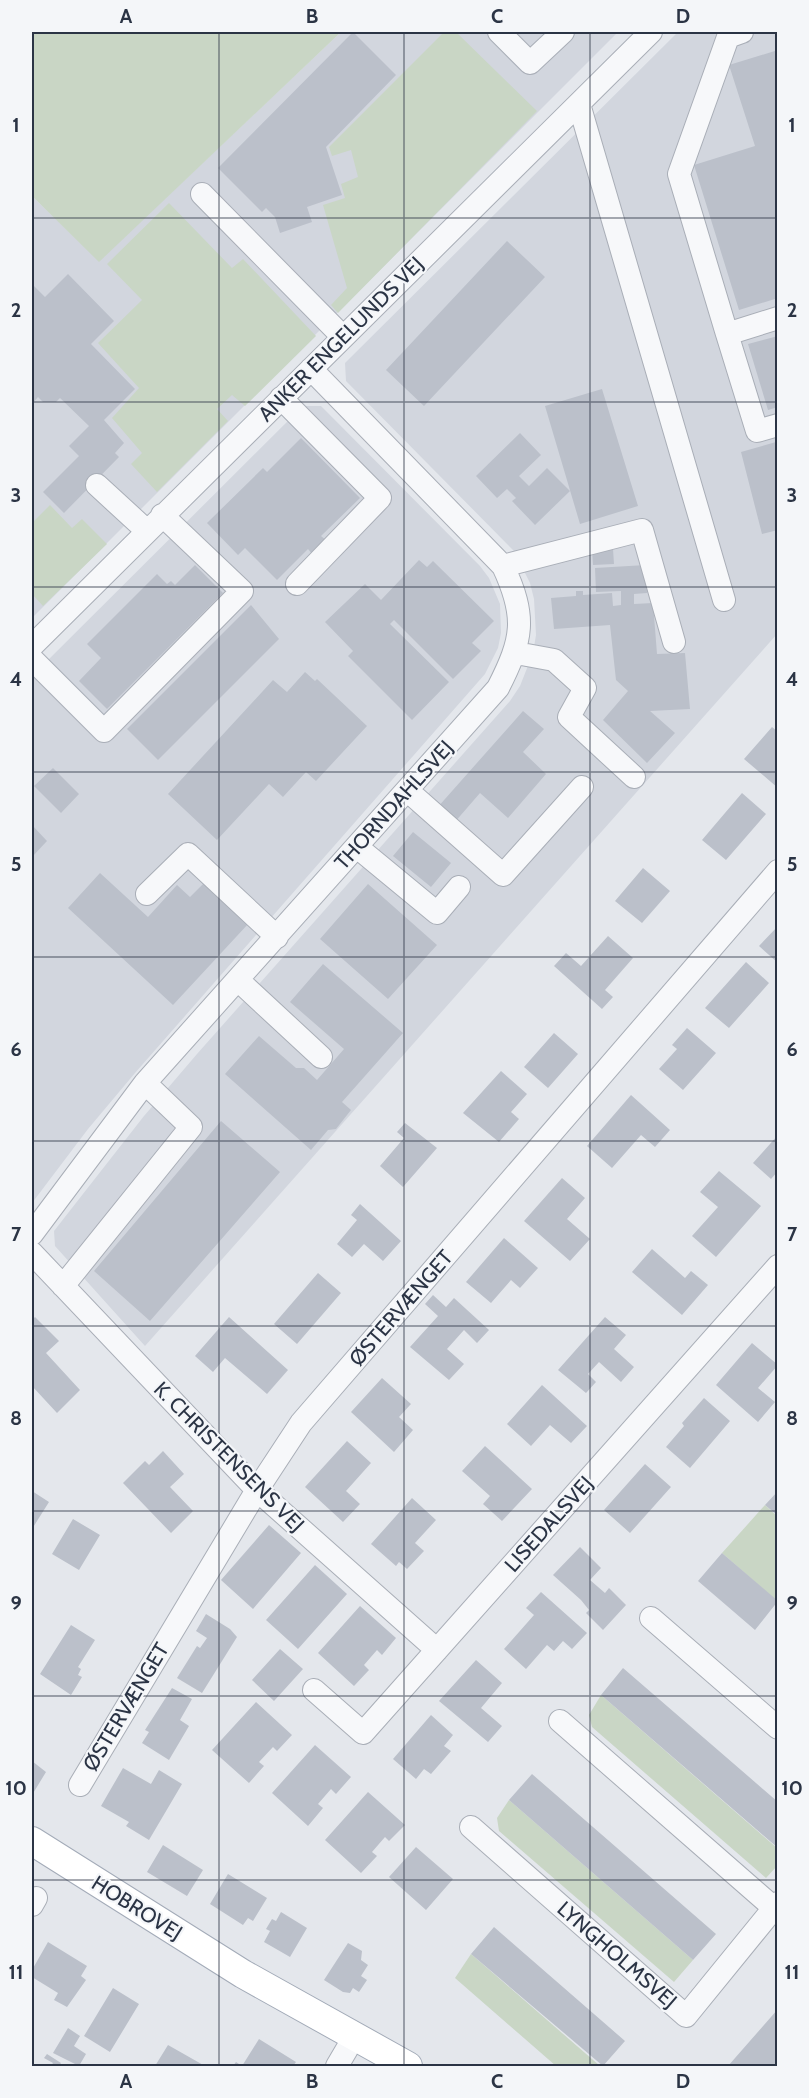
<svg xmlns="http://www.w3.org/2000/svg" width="809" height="2098" font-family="Cabin,sans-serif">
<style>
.built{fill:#d2d6de}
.green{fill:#c9d6c5}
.building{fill:#bbc0ca}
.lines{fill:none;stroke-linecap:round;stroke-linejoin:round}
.minor-casing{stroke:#a9aeb7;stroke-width:24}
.major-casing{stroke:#a3abb8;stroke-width:30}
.minor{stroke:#f7f8fa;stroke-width:22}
.major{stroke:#fff;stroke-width:28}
.grid{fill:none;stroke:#2b3445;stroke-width:1.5;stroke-opacity:0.55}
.labels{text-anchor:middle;stroke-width:4.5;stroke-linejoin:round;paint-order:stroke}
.street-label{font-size:21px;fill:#2b3445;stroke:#f4f6f9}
.neatline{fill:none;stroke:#2b3445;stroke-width:2}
.grid-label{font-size:20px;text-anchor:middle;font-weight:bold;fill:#2b3445}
</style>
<rect width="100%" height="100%" fill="#e4e7ec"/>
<path class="built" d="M341,32H618L32,618V196L99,261Z
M678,32H777V634L145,1346L55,1246L54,1231L144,1116L197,1054L510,701L520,686L533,653L536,635L534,599L530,583L514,551L346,381L345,363Z
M303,406H321L480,566L489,578L500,604L501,633L498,648L485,674L135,1073L88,1129L32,1203V676Z"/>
<path class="green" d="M32,32H341L99,262L32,196Z
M444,32H456L537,111L338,313L331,305L347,288L323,205L345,198L341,184L358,177L351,150L332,156L329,147Z
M169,203L232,268L243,259L316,336L245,406L232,395L217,409L228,421L157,492L131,464L142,453L112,418L139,388L98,343L142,300L107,264Z
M50,505L72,528L82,519L107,544L43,606L32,594V523Z
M765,1505L777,1516V1601L722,1553Z
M601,1695L777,1848V1866L766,1878L592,1727L589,1715Z
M509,1800L693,1960L674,1982L499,1831L497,1818Z
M471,1954L600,2066H556L455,1978Z"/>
<path class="building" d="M353,32L396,75L326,147L342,195L307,207L312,222L280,233L275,217L266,208L262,212L218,168Z
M778,50V298L739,310L694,165L755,146L729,65Z
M507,241L545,277L424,406L386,370Z
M68,274L114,321L91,344L135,389L104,420L124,443L115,453L119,457L64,513L43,492L79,456L69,446L89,426L60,398L56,402H43L38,397L32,404V284L45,297Z
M778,336V407L768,410L748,344Z
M602,389L638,506L580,524L545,406Z
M520,433L541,455L519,476L529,486L547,468L570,491L535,525L512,501L516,498L507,489L497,498L476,476Z
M301,438L360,498L321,536L327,541L313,555L308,549L277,580L245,548L238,555L207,523L263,468L267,472Z
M776,442L778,530L762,534L741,452Z
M613,549L614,564L593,565L592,550Z
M419,560L427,567L433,561L494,621L472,643L481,651L453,679L394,620L390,624L449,682L412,720L348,656L353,651L325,622L365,584L381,600Z
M195,565L223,593L107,709L79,681L101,658L87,644L157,574L167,584L171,581L175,585Z
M646,565L647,593L634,594V604L653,603L657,654L685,653L690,709L650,711L675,733L647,763L603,720L628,691L616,680L610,625L554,629L551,598L576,596V591H583V595L612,593L613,606L621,605V591L596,592L595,568Z
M251,605L279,639L158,760L127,729Z
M305,672L315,681L317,679L367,726L316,781L306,772L283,797L269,784L217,840L168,794L273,680L287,692Z
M523,711L544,729L523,752L546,774L508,818L480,793L454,823L437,808Z
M772,727L778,732V788L744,759Z
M53,768L79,794L61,813L34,786Z
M742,793L766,814L726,860L702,840Z
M32,825L47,841L32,857Z
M413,832L451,863L431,887L393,856Z
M643,868L670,891L642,923L615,901Z
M100,873L148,917L177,885L190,897L205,882L249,923L173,1005L68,908Z
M368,884L437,945L388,999L320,939Z
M778,926V963L759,946Z
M608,936L633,958L605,990L613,997L602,1009L554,966L566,953L581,966Z
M746,962L769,983L729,1028L705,1008Z
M323,964L403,1033L342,1102L351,1110L336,1129L328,1130L311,1150L225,1074L259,1036L296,1068H304L317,1080L344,1049L290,1002Z
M687,1028L716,1053L683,1090L659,1069L677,1049L672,1045Z
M554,1033L578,1054L548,1088L524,1067Z
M501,1071L527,1094L511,1112L519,1119L499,1142L463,1113Z
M631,1095L670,1130L655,1147L641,1135L612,1168L587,1146Z
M221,1121L280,1172L150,1321L94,1271Z
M405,1123L437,1148L403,1187L380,1166L404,1138L397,1132Z
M778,1135V1171L771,1179L753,1163Z
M719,1171L761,1206L716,1257L692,1236L718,1207L700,1192Z
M562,1178L585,1198L567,1219L590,1239L570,1261L524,1221Z
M360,1204L401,1241L383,1261L364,1244L352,1257L337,1244L357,1220L351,1215Z
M504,1238L538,1268L520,1288L511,1280L491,1303L466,1282Z
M652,1249L685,1278L691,1271L708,1285L682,1315L632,1272Z
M318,1273L341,1293L297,1344L274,1324Z
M433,1295L446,1307L454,1298L489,1330L477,1343L464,1330L447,1349L464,1364L449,1380L410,1347L438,1316L425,1304Z
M35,1317L59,1341L46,1353L80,1390L57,1413L32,1386V1320Z
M229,1317L288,1370L267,1394L225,1358L213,1372L195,1356Z
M605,1317L626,1335L614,1349L634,1367L621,1382L599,1362L588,1374L596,1382L586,1393L558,1370Z
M752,1343L778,1365L758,1388L775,1402L758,1422L716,1385Z
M382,1378L411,1404L399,1417L413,1430L394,1452L351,1412Z
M542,1385L587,1426L571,1443L550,1425L531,1446L507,1424Z
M704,1398L730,1421L690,1468L666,1447L684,1426L682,1423Z
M347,1441L371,1463L346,1491L360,1504L343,1522L305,1487Z
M485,1446L532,1489L502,1521L483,1504L490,1496L462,1471Z
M163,1451L184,1474L170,1487L193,1511L171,1533L123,1483L145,1461L149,1465Z
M645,1464L671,1487L630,1533L604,1510Z
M32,1491L49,1502L32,1529Z
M778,1491V1516L765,1505Z
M412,1498L436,1520L415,1543L424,1551L407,1569L399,1562L396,1566L371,1544Z
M73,1519L100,1535L79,1570L52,1554Z
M269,1525L301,1553L253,1609L221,1580Z
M580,1547L601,1568L590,1580L605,1593L609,1588L626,1605L603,1630L586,1613L589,1610L581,1600L553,1575Z
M722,1553L778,1601L755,1630L698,1581Z
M315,1565L347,1594L298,1649L266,1620Z
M541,1592L587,1633L572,1649L563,1641L554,1651L547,1645L526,1669L504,1649L534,1615L526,1608Z
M360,1606L396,1638L382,1655L377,1650L364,1665L369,1670L354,1686L318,1653Z
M206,1614L230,1629L237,1637L202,1693L177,1678L197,1646L200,1648L207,1638L196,1631Z
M71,1625L95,1640L78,1667L81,1669L78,1675L82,1677L71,1695L40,1674Z
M280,1649L303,1669L274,1701L252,1680Z
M476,1660L502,1683L481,1708L502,1726L488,1742L439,1701Z
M623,1668L778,1802V1848L601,1695Z
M172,1688L192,1699L180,1720L189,1726L169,1760L142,1743L149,1732L145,1730Z
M256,1702L292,1735L277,1751L273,1747L259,1762L264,1766L249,1783L212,1750Z
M431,1715L453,1735L444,1746L451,1751L431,1774L424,1769L416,1779L393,1759Z
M315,1745L351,1777L336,1794L331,1789L318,1804L323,1808L308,1826L272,1793Z
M32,1761L46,1772L32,1795Z
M123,1768L151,1784L159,1770L182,1784L149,1840L126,1826L129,1822L101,1806Z
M532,1774L716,1934L693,1960L509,1800Z
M368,1792L405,1825L389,1841L385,1837L372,1852L377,1856L361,1873L325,1840Z
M163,1845L203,1870L187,1896L147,1872Z
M416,1847L453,1879L426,1910L389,1877Z
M228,1874L267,1898L253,1921L248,1918L243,1925L210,1904Z
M281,1912L307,1928L290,1957L264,1942L270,1931L266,1929L272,1919L276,1921Z
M494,1927L625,2041L603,2066L471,1954Z
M48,1942L87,1966L81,1976L86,1980L67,2007L54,2000L58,1993L32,1977V1970Z
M348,1943L362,1951L361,1960L368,1965L361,1976L367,1980L359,1992L353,1988L350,1993L343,1992L324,1980Z
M113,1988L139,2004L110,2052L84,2036Z
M778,2009V2063L775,2066H728Z
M68,2028L80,2036L74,2046L86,2054L79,2066L53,2053Z
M259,2039L296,2062L293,2066H233L236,2062L242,2066Z
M168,2045L205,2066H155Z
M47,2054L61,2063L59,2066H51L53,2063L44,2058Z"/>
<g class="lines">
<defs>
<path id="minor" d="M499,32L530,63L563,32
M742,32L728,37L679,174L727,334L778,318
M579,104L724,600
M202,194L343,337
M727,334L757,431L778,425
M281,398L380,498L297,584
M97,485L147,531
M503,566L642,530L674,642
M32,646L651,32
M516,653L554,660L585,688L569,717L634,777
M32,659L104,731L242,591L162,515
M408,791L503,875L582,787
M357,847L437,913L459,887
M147,894L188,854L277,937
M239,981L321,1057
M32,1234L145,1083L498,688C523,639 527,617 503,566L311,369
M32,1253L257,1490L437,1650
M63,1286L191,1127L145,1083
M651,1618L778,1728
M314,1690L363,1733L778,1266
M560,1721L774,1908
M80,1785L257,1490L301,1423L778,871
M471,1827L686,2016L778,1903
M32,1905L36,1898
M337,2066L347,2049"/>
<path id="major" d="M32,1841L243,1974L408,2066"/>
</defs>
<use href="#minor" class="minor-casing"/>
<use href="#major" class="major-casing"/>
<use href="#minor" class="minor"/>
<use href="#major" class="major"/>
</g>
<path class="grid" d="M219,32V2066M404,32V2066M590,32V2066M32,218H778M32,402H778M32,587H778M32,772H778M32,957H778M32,1141H778M32,1326H778M32,1511H778M32,1696H778M32,1880H778"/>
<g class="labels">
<g class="street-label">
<text transform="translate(341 339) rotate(-45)" y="7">ANKER ENGELUNDS VEJ</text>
<text transform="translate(394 805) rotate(-48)" y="7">THORNDAHLSVEJ</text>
<text transform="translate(401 1308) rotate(-49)" y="7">ØSTERVÆNGET</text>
<text transform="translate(229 1457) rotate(45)" y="7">K. CHRISTENSENS VEJ</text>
<text transform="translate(549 1524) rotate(-48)" y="7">LISEDALSVEJ</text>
<text transform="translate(126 1707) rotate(-59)" y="7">ØSTERVÆNGET</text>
<text transform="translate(137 1908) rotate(32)" y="7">HOBROVEJ</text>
<text transform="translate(617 1955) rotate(41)" y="7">LYNGHOLMSVEJ</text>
</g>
</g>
<rect width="809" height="2098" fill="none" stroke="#f4f6f9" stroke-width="66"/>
<rect x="33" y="33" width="743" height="2032" class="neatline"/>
<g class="grid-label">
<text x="126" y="23">A</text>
<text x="312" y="23">B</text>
<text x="497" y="23">C</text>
<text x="683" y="23">D</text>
<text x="16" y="132">1</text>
<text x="792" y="132">1</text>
<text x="16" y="317">2</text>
<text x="792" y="317">2</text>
<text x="16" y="502">3</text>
<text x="792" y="502">3</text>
<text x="16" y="686">4</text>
<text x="792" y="686">4</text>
<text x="16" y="871">5</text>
<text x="792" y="871">5</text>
<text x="16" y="1056">6</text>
<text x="792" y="1056">6</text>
<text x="16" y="1241">7</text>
<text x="792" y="1241">7</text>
<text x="16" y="1425">8</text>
<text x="792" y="1425">8</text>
<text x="16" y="1610">9</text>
<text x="792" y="1610">9</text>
<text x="16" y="1795">10</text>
<text x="792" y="1795">10</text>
<text x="16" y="1979">11</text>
<text x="792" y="1979">11</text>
<text x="126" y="2088">A</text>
<text x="312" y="2088">B</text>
<text x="497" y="2088">C</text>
<text x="683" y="2088">D</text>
</g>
</svg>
